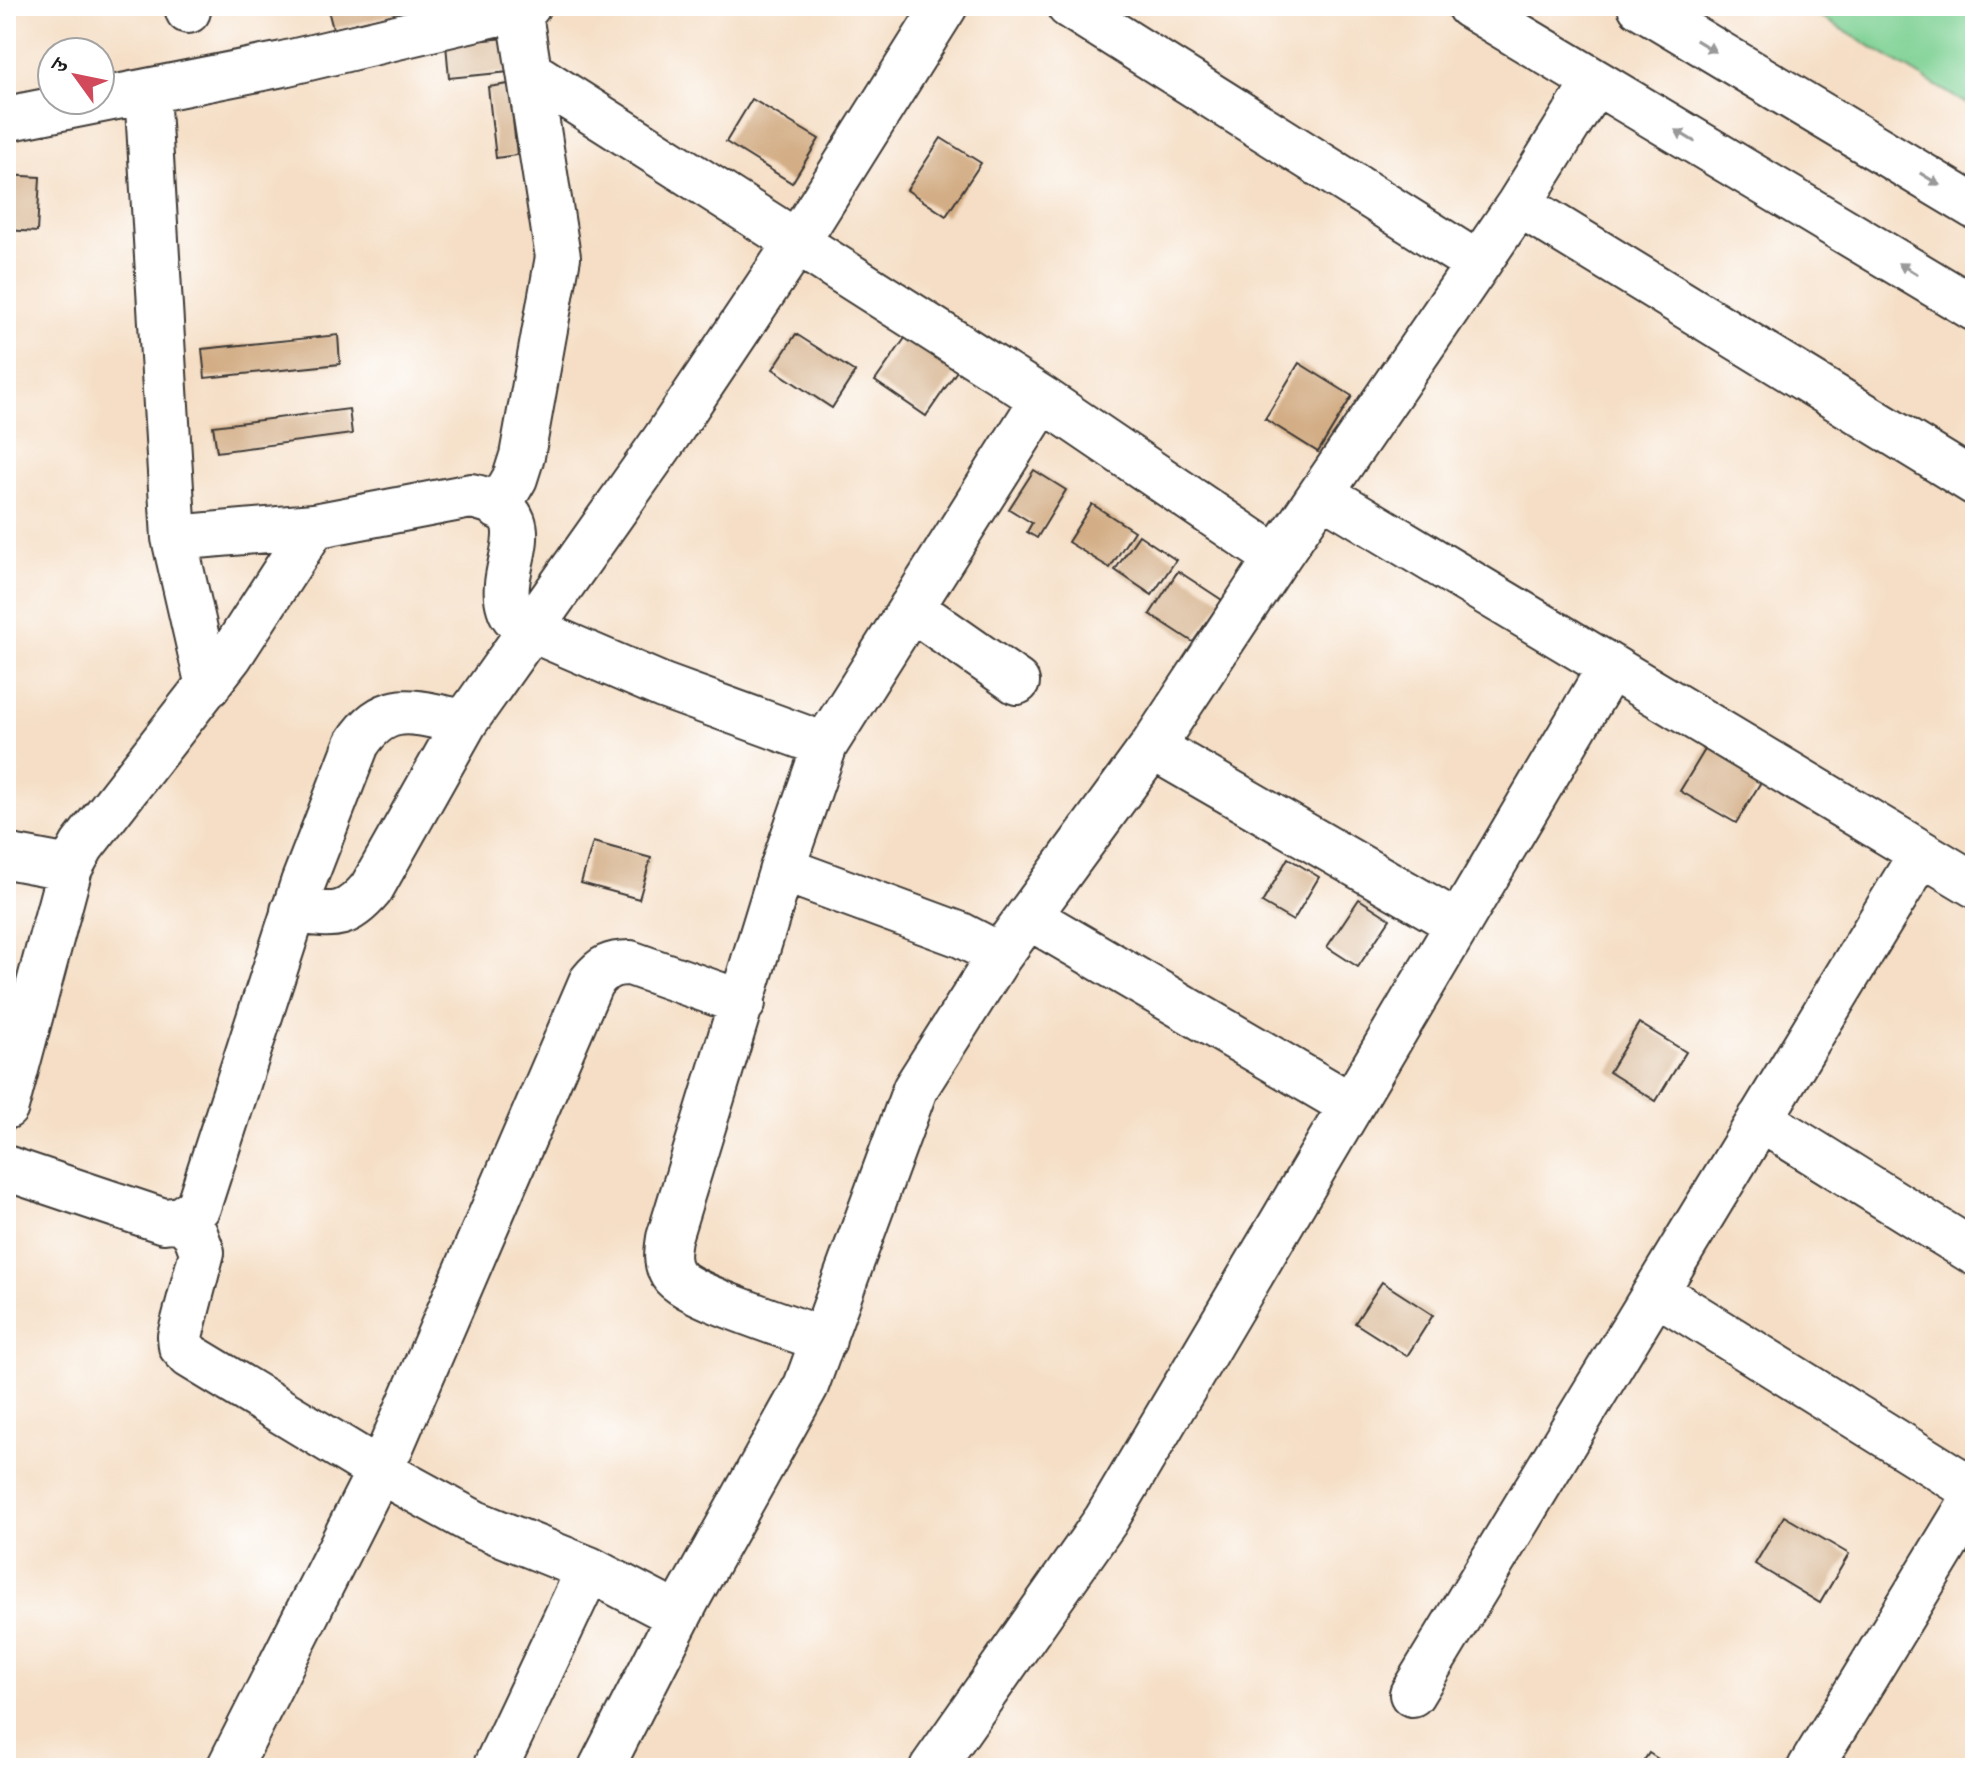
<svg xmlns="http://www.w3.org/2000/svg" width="1981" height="1774" font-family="'Gentium Book Plus','Noto Serif Devanagari',serif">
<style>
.green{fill:#7dd093;stroke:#4c7658;stroke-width:2}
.building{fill:#d3ad85}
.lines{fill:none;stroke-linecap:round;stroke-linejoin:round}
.minor-casing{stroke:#3d3935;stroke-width:48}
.minor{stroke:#fff;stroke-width:44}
.oneway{fill:#999}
</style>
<rect width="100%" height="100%" fill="#fff"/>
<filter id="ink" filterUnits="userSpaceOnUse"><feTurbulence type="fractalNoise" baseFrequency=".0125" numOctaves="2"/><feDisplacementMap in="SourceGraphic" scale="16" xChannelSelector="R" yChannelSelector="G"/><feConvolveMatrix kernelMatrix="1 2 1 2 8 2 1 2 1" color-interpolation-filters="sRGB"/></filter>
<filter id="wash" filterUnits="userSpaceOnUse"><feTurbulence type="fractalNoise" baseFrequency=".006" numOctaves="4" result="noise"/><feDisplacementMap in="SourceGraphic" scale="32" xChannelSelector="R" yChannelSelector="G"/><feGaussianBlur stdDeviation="1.8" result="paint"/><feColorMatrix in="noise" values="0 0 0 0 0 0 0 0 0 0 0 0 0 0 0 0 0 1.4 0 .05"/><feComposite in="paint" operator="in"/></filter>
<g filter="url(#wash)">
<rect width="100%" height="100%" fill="#f5dec5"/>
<path class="green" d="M1803,6H1975V109Z"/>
<g id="blocks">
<path class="building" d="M327,6H408L409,11L333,29Z
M506,38L509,72L449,78L446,44Z
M509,84L517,155L496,158L488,87Z
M752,99L819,139L792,183L726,142Z
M941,138L981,163L946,216L907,190Z
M6,175L40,177L37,232L6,230Z
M910,331L961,365L926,416L875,381Z
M796,334L855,372L832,408L773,369Z
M338,335L340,364L205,378L202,349Z
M1299,363L1352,396L1318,452L1265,419Z
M349,409L352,434L217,452L213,426Z
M1034,470L1066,490L1037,538L1027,532L1032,523L1009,509Z
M1092,504L1134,531L1110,568L1068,542Z
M1139,535L1176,560L1152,595L1115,570Z
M1178,571L1222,600L1193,642L1150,614Z
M1709,743L1764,777L1736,823L1680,791Z
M593,842L651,858L639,899L581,883Z
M1288,858L1319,877L1293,921L1262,903Z
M1359,899L1390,919L1358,967L1327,947Z
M1639,1023L1686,1052L1656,1101L1609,1072Z
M1382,1282L1433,1315L1407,1356L1355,1323Z
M1784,1516L1849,1554L1820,1603L1755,1564Z
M1649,1753L1672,1768H1639Z"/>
</g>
</g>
<g filter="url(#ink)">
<use href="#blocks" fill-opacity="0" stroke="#3d3935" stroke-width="2"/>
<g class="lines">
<defs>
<path id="minor" d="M1069,6L1478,264
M1469,6L1975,309
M1640,6L1975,207
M188,11L189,6
M531,73L1043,399L1277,558L1152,747L1000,955L915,1089L806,1386L688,1598L601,1768
M147,91L174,538L208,686
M6,119L283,64L528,6
M1519,204L1975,483
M1322,494L1975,885
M498,507L515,478L522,456L558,257L519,8
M174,538L314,526L471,496C551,512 495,565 509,607C512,618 521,623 530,629L663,686L825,745
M1277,558L1519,204L1595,82
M911,608L1017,682
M1152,747L1457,923
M6,856L70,868
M782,869L961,935L1000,955
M293,911C332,915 344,921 371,889L465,722L665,439L797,242L945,6
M1029,917L1349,1104
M6,1107L70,868L82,846L230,656L314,526
M1760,1119L1975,1253
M6,1168L164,1221L181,1219L198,1207L303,883L357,744C387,697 418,714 465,722
M181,1219L195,1233L202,1252L180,1336L181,1346L190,1356L380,1471L475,1523L589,1569L679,1616
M1656,1292L1975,1491
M824,1340C796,1329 684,1295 672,1274C665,1262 667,1251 669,1238L782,869L825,745L1043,399
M1412,1694L1921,854
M229,1768L391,1447L591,982C603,967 611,963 630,963L743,1003
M495,1768L589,1569
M932,1768L1106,1520L1609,669
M1810,1768L1975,1496"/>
</defs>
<use href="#minor" class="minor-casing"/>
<use href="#minor" class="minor"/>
</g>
<defs><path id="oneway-solid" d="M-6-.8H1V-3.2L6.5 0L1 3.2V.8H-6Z" transform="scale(2)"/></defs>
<g class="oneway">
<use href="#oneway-solid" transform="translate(1706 46) rotate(31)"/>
<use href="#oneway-solid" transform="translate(1685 136) rotate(-149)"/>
<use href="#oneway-solid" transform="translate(1930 179) rotate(31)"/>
<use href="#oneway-solid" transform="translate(1908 269) rotate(-149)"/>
</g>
</g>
<rect width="1981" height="1774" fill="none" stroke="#fff" stroke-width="32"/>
<g transform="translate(76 76) rotate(303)"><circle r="38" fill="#ffffff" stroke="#a4a4a4" stroke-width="2"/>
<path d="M0-6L14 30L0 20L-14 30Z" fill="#d1495b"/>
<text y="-12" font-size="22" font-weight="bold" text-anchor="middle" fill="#1c1c1c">उ</text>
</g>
</svg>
